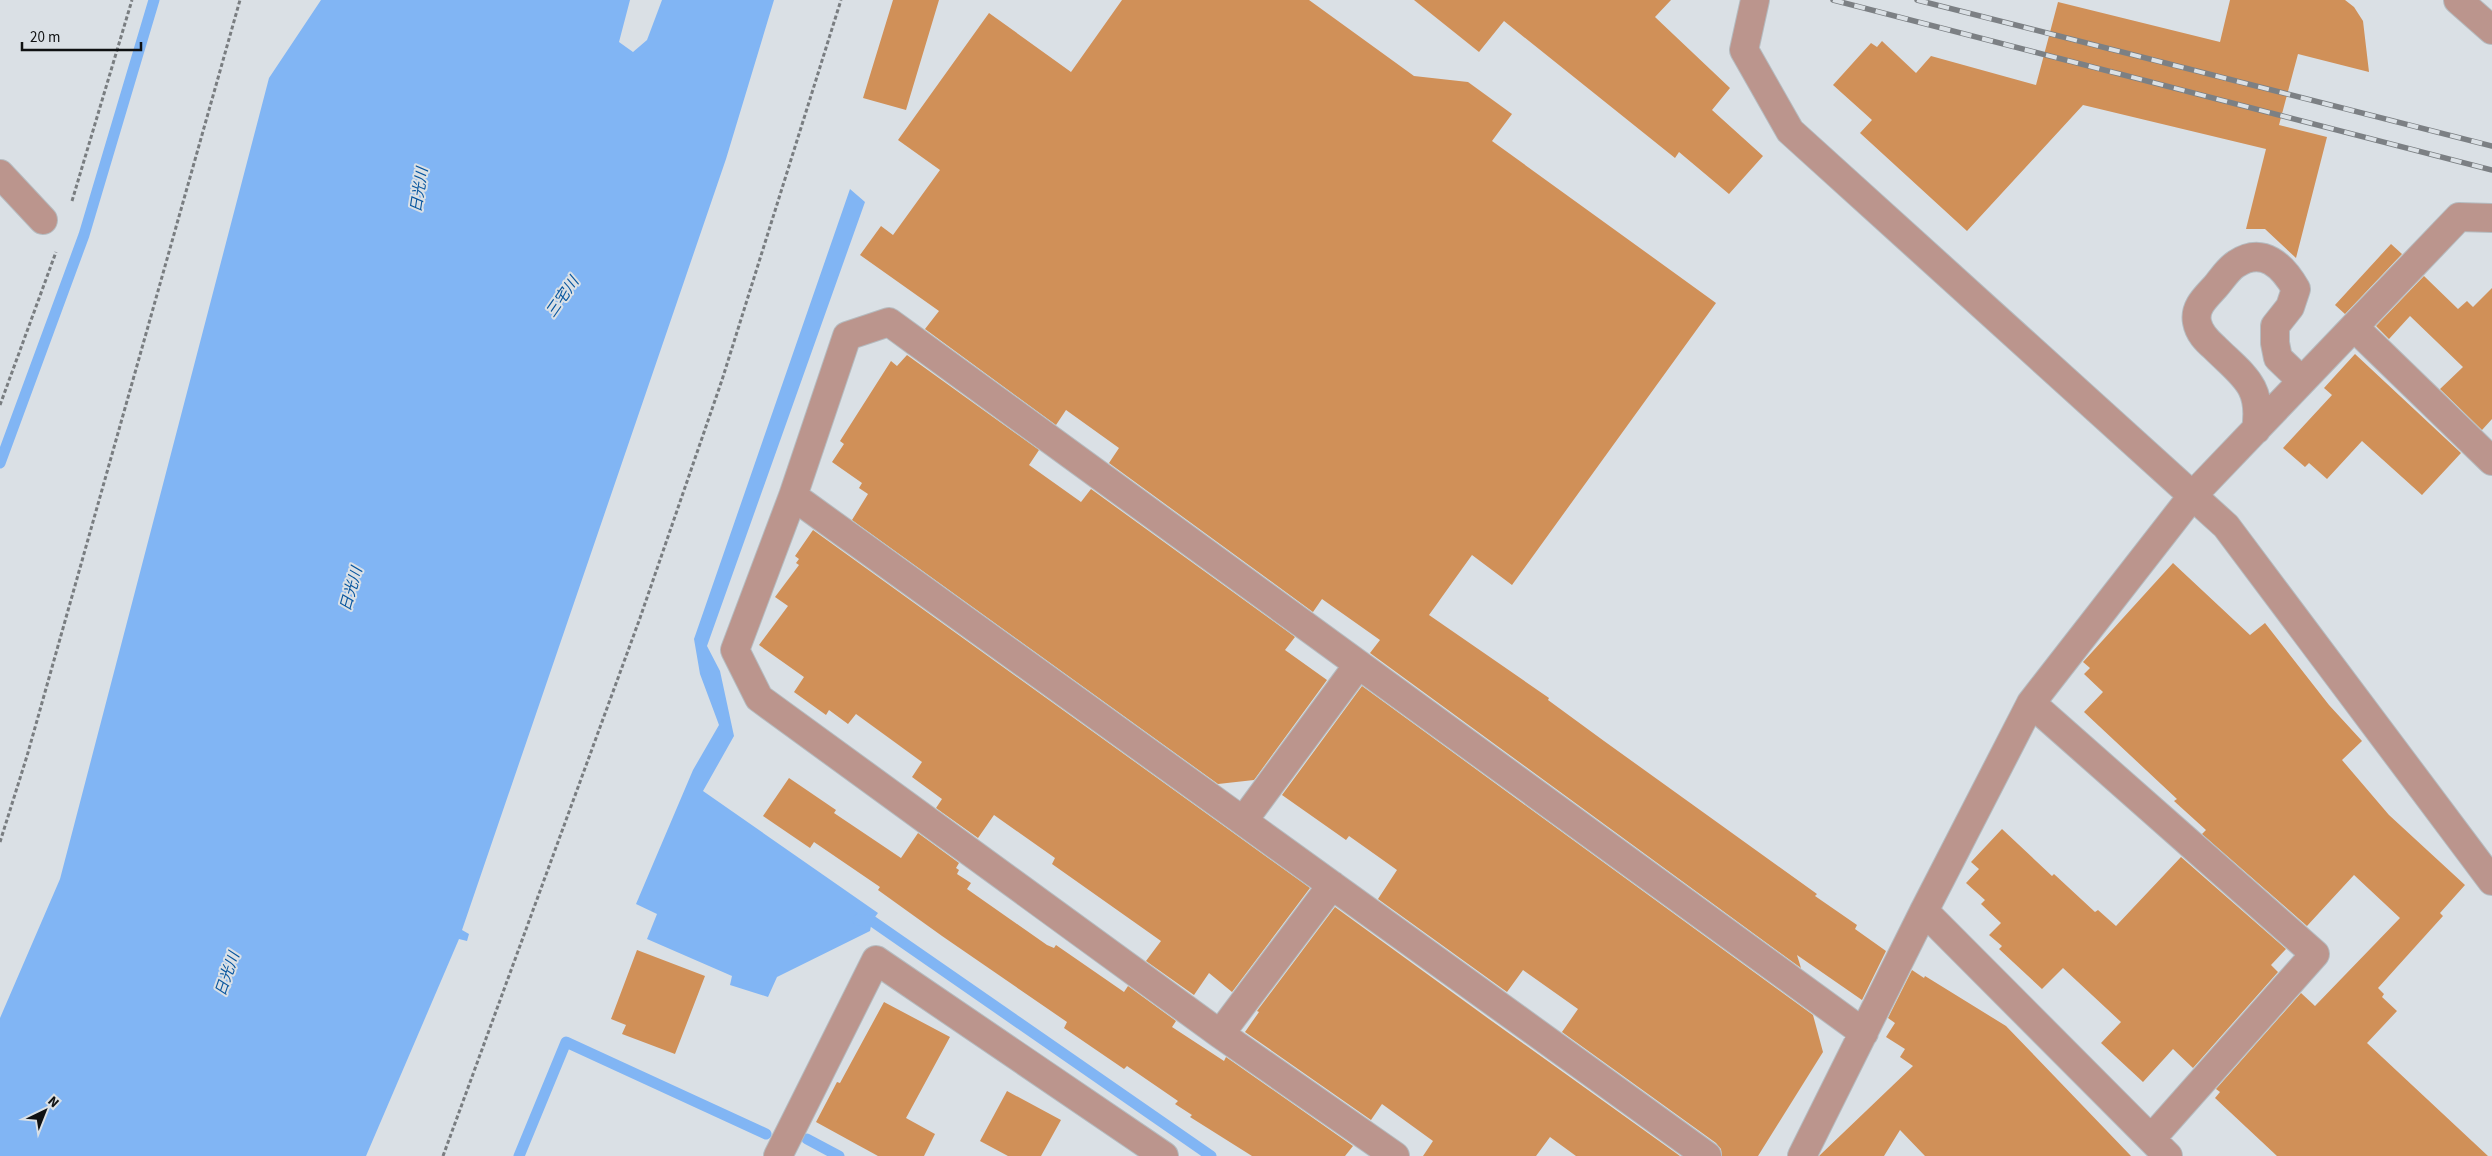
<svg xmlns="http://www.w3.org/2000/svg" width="2492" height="1156" font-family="'Source Sans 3','Noto Sans JP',sans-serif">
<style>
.water{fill:#81b5f4}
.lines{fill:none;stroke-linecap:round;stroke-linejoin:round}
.stream{stroke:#81b5f4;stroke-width:11}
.building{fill:#d09058}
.minor-casing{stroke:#b5bbbf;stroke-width:30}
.path{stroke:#797d80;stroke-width:3;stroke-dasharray:4 2.5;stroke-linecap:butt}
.minor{stroke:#bb958d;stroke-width:28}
.rail-casing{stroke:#7c8084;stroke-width:5.5}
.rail{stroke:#dae0e5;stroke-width:4;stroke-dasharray:11;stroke-linecap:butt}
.labels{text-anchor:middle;stroke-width:4;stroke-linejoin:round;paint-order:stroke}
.water-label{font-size:15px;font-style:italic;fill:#07559e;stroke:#dae0e5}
</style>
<rect width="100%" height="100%" fill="#dae0e5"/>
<path class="water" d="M321,0H630L619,42L633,52L647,40L662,0H774L726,159L462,930L469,934L467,941L459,939L366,1156H0V1018L60,879L269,78Z
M850,189L865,202L707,646L720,671L734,736L703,791L878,913L872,921L870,931L777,977L768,997L730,985L732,976L647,939L657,914L636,904L693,770L719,725L700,674L694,639Z"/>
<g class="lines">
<path class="stream" d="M0,463L84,235L154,0
M858,920L872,921L1211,1156
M807,1139L839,1156
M519,1156L566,1042L766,1134"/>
</g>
<path class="building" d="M893,0H939L906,110L863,98Z
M1122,0H1309L1414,76L1468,82L1512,114L1492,141L1716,303L1512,585L1472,555L1429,615L1549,698L1548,700L1604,741L1817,894L1815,896L1857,925L1855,929L1886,951L1862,1000L1797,955L1801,968L1370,653L1380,640L1322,599L1313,612L1109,463L1119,448L1066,410L1056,425L925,329L939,311L860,255L881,226L893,235L940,170L898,140L989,13L1071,72Z
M1414,0H1671L1655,17L1730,88L1712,110L1763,156L1729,194L1679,152L1675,158L1504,21L1479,52Z
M2230,0H2345L2354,7L2363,21L2369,72L2298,54L2279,125L2327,137L2296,258L2265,229H2246L2266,149L2083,105L1967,231L1860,133L1872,120L1833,85L1871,43L1877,47L1882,41L1916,73L1931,56L2036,85L2058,2L2220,42Z
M2391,244L2402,254L2345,314L2335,305Z
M2424,276L2458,309L2467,301L2473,307L2492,288V419L2482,430L2440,389L2463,367L2410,316L2389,339L2376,326Z
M2355,354L2461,453L2422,495L2362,441L2327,479L2309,463L2305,467L2283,448L2332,395L2324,388Z
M907,355L1039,450L1029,465L1081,502L1091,489L1295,637L1285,650L1327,680L1254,780L1218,784L852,520L868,494L859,488L862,483L832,462L844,444L840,441L891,361L897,366Z
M813,530L1310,888L1232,992L1209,973L1194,995L1146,961L1161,941L1052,864L1055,858L994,815L978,838L936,808L942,799L912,777L922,762L856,714L848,724L829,710L826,715L794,692L804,677L759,645L788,606L775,597L799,565L796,563L799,559L795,556Z
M2173,563L2250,635L2265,623L2329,705L2362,741L2342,760L2389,815L2465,885L2440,913L2443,916L2378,988L2384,994L2382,997L2397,1011L2367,1043L2488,1156H2277L2215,1098L2220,1092L2216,1089L2301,993L2315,1006L2400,918L2354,875L2307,926L2202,834L2206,830L2174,801L2177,799L2084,712L2103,692L2084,674L2090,668L2083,662Z
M1362,686L1813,1015L1823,1052L1758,1156H1722L1721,1149L1716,1143L1562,1032L1578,1009L1523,970L1507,992L1378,899L1397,870L1349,836L1346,840L1282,795Z
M789,778L836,810L834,813L901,858L918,833L959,863L956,868L959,870L957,874L971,883L967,889L1047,945L1054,948L1056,945L1124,992L1128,986L1176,1021L1172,1027L1224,1061L1226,1057L1353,1146L1345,1156H1252L1190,1117L1192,1115L1175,1104L1178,1101L1127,1066L1124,1069L1064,1028L1067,1022L942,936L878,890L880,887L814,842L810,848L763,816Z
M2002,829L2052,876L2054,874L2095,912L2098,910L2116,926L2181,857L2286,949L2271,965L2278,972L2193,1068L2173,1049L2143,1082L2101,1043L2121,1022L2063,968L2042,989L1999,949L2002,946L1989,935L2001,923L1981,904L1985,900L1966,883L1979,869L1971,862Z
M1335,907L1489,1019L1680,1156H1576L1550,1137L1536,1156H1423L1433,1141L1382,1104L1371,1120L1245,1032L1259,1012L1257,1011Z
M637,950L705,976L675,1054L622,1034L626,1025L611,1019Z
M1912,970L1924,978L1925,976L2006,1026L2131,1156H1925L1900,1130L1884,1156H1819L1913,1066L1900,1057L1905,1049L1886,1037L1895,1023L1888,1018Z
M884,1002L950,1037L906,1118L935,1134L924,1156H878L816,1122L837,1082L840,1083Z
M1007,1091L1061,1120L1041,1156H1008L980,1141Z"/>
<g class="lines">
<defs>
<path id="minor" d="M1755,0L1744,50L1790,131L2226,526L2492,881
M2458,0L2492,30
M0,174L43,220
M2354,327L2492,461
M2256,430C2263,385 2243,376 2214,347C2206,340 2199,333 2197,322C2194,307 2206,297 2215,287C2222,279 2228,269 2236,264C2263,246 2283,266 2296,289L2290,307L2275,326V343L2278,358L2302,381
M793,496L1707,1156
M2031,703L2315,954L2151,1139
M1243,821L1358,665
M1924,911L2168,1156
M1220,1034L1332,885
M778,1156L876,960L1164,1156
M1395,1156L1220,1034L759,698L735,650L793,496L847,336L889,322L1864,1033
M1802,1156L1924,911L2031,703L2193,495L2459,217L2492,218"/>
</defs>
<use href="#minor" class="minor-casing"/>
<path class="path" d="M72,201L132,0
M0,405L56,252
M0,842L27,756L240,0
M443,1156L640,618L722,380L841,0"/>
<use href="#minor" class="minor"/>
<defs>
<path id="rail" d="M1833,0L2492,170
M1917,0L2492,146"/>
</defs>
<use href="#rail" class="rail-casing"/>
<use href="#rail" class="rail"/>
</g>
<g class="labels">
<g class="water-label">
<text transform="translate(419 190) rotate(-81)" y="5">日光川</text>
<text transform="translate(562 297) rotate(-55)" y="5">三宅川</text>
<text transform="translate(351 589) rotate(-74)" y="5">日光川</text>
<text transform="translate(227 974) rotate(-71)" y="5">日光川</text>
</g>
</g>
<g transform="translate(45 1111) rotate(43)" stroke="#dae0e5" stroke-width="4" paint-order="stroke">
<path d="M0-4L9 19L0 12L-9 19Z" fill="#0f1112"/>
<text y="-8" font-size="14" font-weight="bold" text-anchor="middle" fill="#0f1112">N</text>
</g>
<path d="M22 42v8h119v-8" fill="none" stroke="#0f1112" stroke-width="2.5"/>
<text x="30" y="42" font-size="15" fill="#0f1112" stroke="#dae0e5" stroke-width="4" paint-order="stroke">20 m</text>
</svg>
